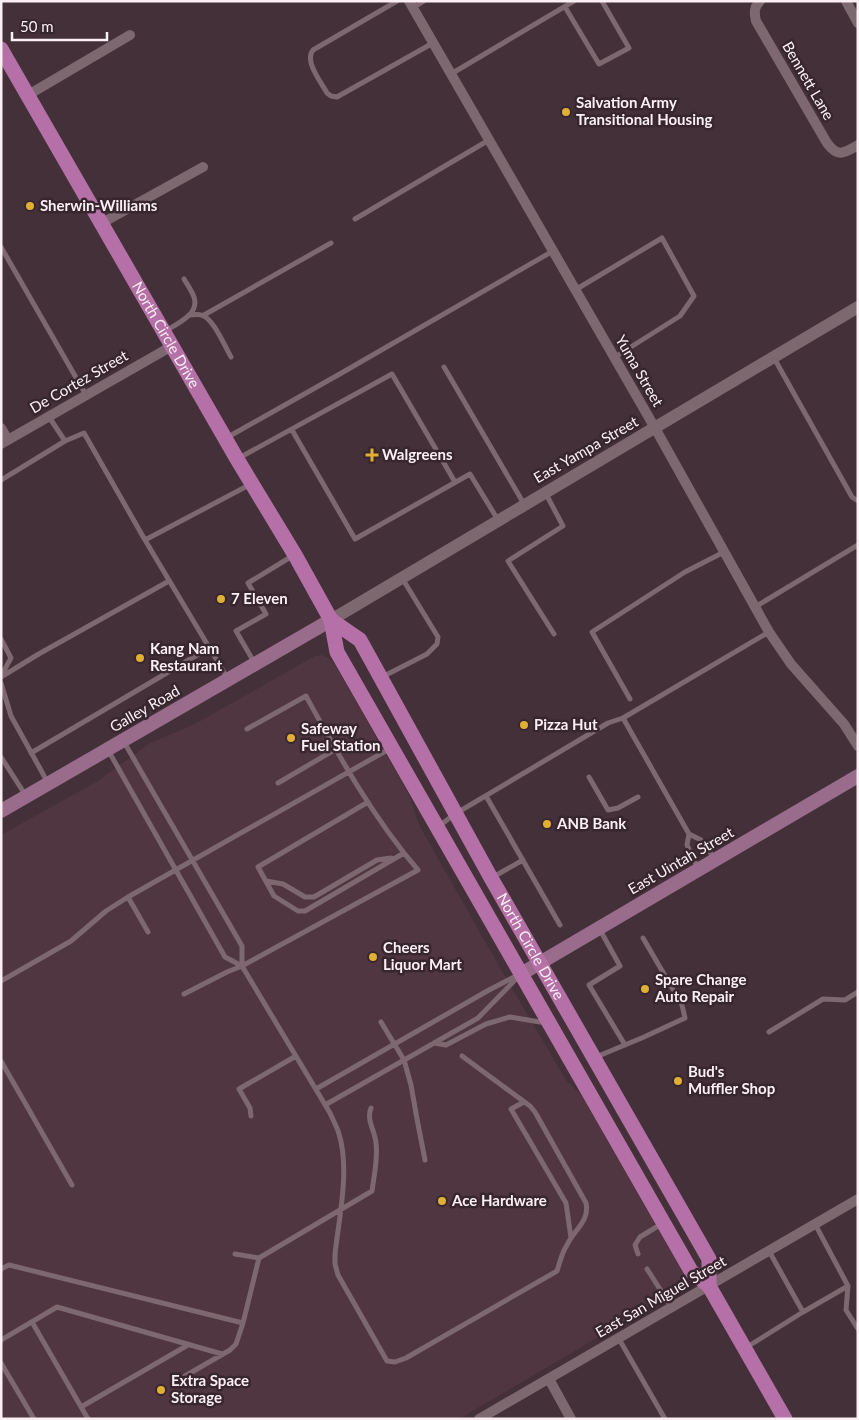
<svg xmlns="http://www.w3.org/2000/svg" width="859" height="1420" font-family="Lato,sans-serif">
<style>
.built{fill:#503641}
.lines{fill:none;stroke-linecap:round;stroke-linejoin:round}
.service{stroke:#7d6870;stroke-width:5}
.minor{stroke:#7d6870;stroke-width:10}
.tertiary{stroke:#7d6870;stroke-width:12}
.secondary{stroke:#996c8b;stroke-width:14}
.primary{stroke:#b571a7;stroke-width:15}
.poi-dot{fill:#e0b034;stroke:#38262e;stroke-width:2}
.labels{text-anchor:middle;stroke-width:5;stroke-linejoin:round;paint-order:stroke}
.street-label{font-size:15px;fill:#fbeff3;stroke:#38262e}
.poi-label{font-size:15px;font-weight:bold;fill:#fbeff3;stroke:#38262e;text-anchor:start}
</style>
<rect width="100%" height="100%" fill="#433038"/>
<path class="built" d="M322,655L328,658L335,665L409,795L419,825L503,973L566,1080L582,1096L686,1278L687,1282L685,1286L459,1419H1V835L98,781L150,743L195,724L315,656Z"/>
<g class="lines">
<path class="service" d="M397,1L313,50C304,61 321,82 327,93L331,96L337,97L433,43
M565,7L599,64L629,48L602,1
M413,8L424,1
M451,74L574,1
M355,219L489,140
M1,247L86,395
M575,290L662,238L694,296L680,316L615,357
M189,315C193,315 198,314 201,315C213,317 225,347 231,357
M204,315L331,243
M164,332C176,324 200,315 194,297C192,291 187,284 184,279
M774,358L852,497L858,501
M444,367L524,504
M49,417L65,441L84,433L145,540L251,484
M292,430L355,539L470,474L498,520
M228,437L338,375L553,251
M239,458L392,374L455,482
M1,480L65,441
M546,494L563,526L508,561L554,634
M145,540L228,679
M755,607L858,545
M1,639L11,658L1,676
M254,662L236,631L266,614L248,583L294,555
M1,677L37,655L169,581
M382,677L427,654L437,644L438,637L402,578
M1,683L11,716L48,783
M630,699L592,632L685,572L724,552
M623,718L769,632
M108,750L225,957L242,966V946L124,742
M31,753L209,648
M1,757L26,796
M589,777L608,810L618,808L638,797
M278,783L336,749
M486,796L560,925
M368,802L258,867L274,896L298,911H305L404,853
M439,826L455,814L608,723L623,718L689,834L701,840L715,859
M689,834L687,845L698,868
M493,877L523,860
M266,881L283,884L305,897H314L377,860L391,858
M128,897L148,932
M599,928L620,966L589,985L625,1045
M242,966L330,1113C333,1120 337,1127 339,1134C350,1169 339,1218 335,1254V1264L338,1275L387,1361L395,1362L406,1358L557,1271C560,1262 562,1252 567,1245C574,1230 590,1221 586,1203L535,1112L530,1106L462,1056
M1,981L71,941L106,911L128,897L391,748
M184,994L227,972L242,966L418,870C373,818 339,756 306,696L247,729
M381,1022L404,1060L411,1085L417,1119L425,1160
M769,1032L823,999L845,1000L858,992
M434,1043L446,1045L486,1024L510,1017L546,1023
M596,1057L644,1037L685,1018L682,1005L643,938
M1,1061L72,1185
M316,1089L489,990L518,975
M524,1102L511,1109L566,1203L571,1238
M325,1105L478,1018L519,976
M251,1116L250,1108L239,1089L296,1056
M769,1251L803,1312L848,1286L815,1224
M235,1254L259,1258L372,1191C374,1176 378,1159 376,1143C375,1131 366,1120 371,1108
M638,1254L635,1245L640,1237L663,1223
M1,1269L9,1265L243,1323L259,1258
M647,1269L672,1308
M848,1286L846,1310L858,1329
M32,1322L88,1419
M619,1339L665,1419
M1,1340L57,1307L222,1354
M747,1347L803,1312
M1,1363L34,1419
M185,1376L230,1350L236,1344L243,1323
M81,1407L188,1345"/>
<path class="minor" d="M409,1L655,428L769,632L791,664L844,724L858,746
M760,1C754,7 754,13 756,21L827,143C838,158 844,153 858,145
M846,1L858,23
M28,95L130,35
M102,223L203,167
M1,428L8,440
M1,444L172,346
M549,1379L571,1419
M479,1419L858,1199"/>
<path class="tertiary" d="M331,620L858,307"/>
<path class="secondary" d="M1,811L331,620
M521,974L858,776"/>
<g class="primary">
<path id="s1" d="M1,49L237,459L295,555L331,620L337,652L691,1271L709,1286L785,1419"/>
<path id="s2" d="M331,620L360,640L491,878L709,1259V1286"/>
</g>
</g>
<g class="poi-dot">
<circle cx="566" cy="112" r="5"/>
<circle cx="30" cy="206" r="5"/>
<path d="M369.5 447.5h5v5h5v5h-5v5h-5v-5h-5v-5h5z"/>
<circle cx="221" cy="599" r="5"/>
<circle cx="140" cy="658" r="5"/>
<circle cx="524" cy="725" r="5"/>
<circle cx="291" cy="738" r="5"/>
<circle cx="547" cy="824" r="5"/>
<circle cx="373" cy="957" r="5"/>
<circle cx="645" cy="989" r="5"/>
<circle cx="678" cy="1081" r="5"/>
<circle cx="442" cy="1201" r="5"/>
<circle cx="161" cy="1390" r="5"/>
</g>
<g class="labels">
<g class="street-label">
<text transform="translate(808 81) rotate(60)" y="5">Bennett Lane</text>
<text dy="5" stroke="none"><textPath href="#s1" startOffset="330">North Circle Drive</textPath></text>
<text transform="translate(639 371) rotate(60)" y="5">Yuma Street</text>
<text transform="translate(79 382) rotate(-30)" y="5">De Cortez Street</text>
<text transform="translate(586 450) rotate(-30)" y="5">East Yampa Street</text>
<text transform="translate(145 709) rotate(-30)" y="5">Galley Road</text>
<text transform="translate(681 861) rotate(-30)" y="5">East Uintah Street</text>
<text dy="5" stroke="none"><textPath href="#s2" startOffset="386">North Circle Drive</textPath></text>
<text transform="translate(661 1297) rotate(-30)" y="5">East San Miguel Street</text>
</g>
<g class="poi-label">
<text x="576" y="108">Salvation Army<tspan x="576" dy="17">Transitional Housing</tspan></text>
<text x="40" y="211">Sherwin-Williams</text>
<text x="382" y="460">Walgreens</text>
<text x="231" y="604">7 Eleven</text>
<text x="150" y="654">Kang Nam<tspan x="150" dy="17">Restaurant</tspan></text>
<text x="534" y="730">Pizza Hut</text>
<text x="301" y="734">Safeway<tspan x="301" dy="17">Fuel Station</tspan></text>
<text x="557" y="829">ANB Bank</text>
<text x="383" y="953">Cheers<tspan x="383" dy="17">Liquor Mart</tspan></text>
<text x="655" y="985">Spare Change<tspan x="655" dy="17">Auto Repair</tspan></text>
<text x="688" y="1077">Bud's<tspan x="688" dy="17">Muffler Shop</tspan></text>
<text x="452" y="1206">Ace Hardware</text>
<text x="171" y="1386">Extra Space<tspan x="171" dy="17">Storage</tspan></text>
</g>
</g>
<rect width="859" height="1420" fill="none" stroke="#fbeff3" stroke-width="5"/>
<path d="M12 32v8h95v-8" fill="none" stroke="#fbeff3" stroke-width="2.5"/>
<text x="20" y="32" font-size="15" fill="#fbeff3" stroke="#38262e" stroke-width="4" paint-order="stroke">50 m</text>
</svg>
